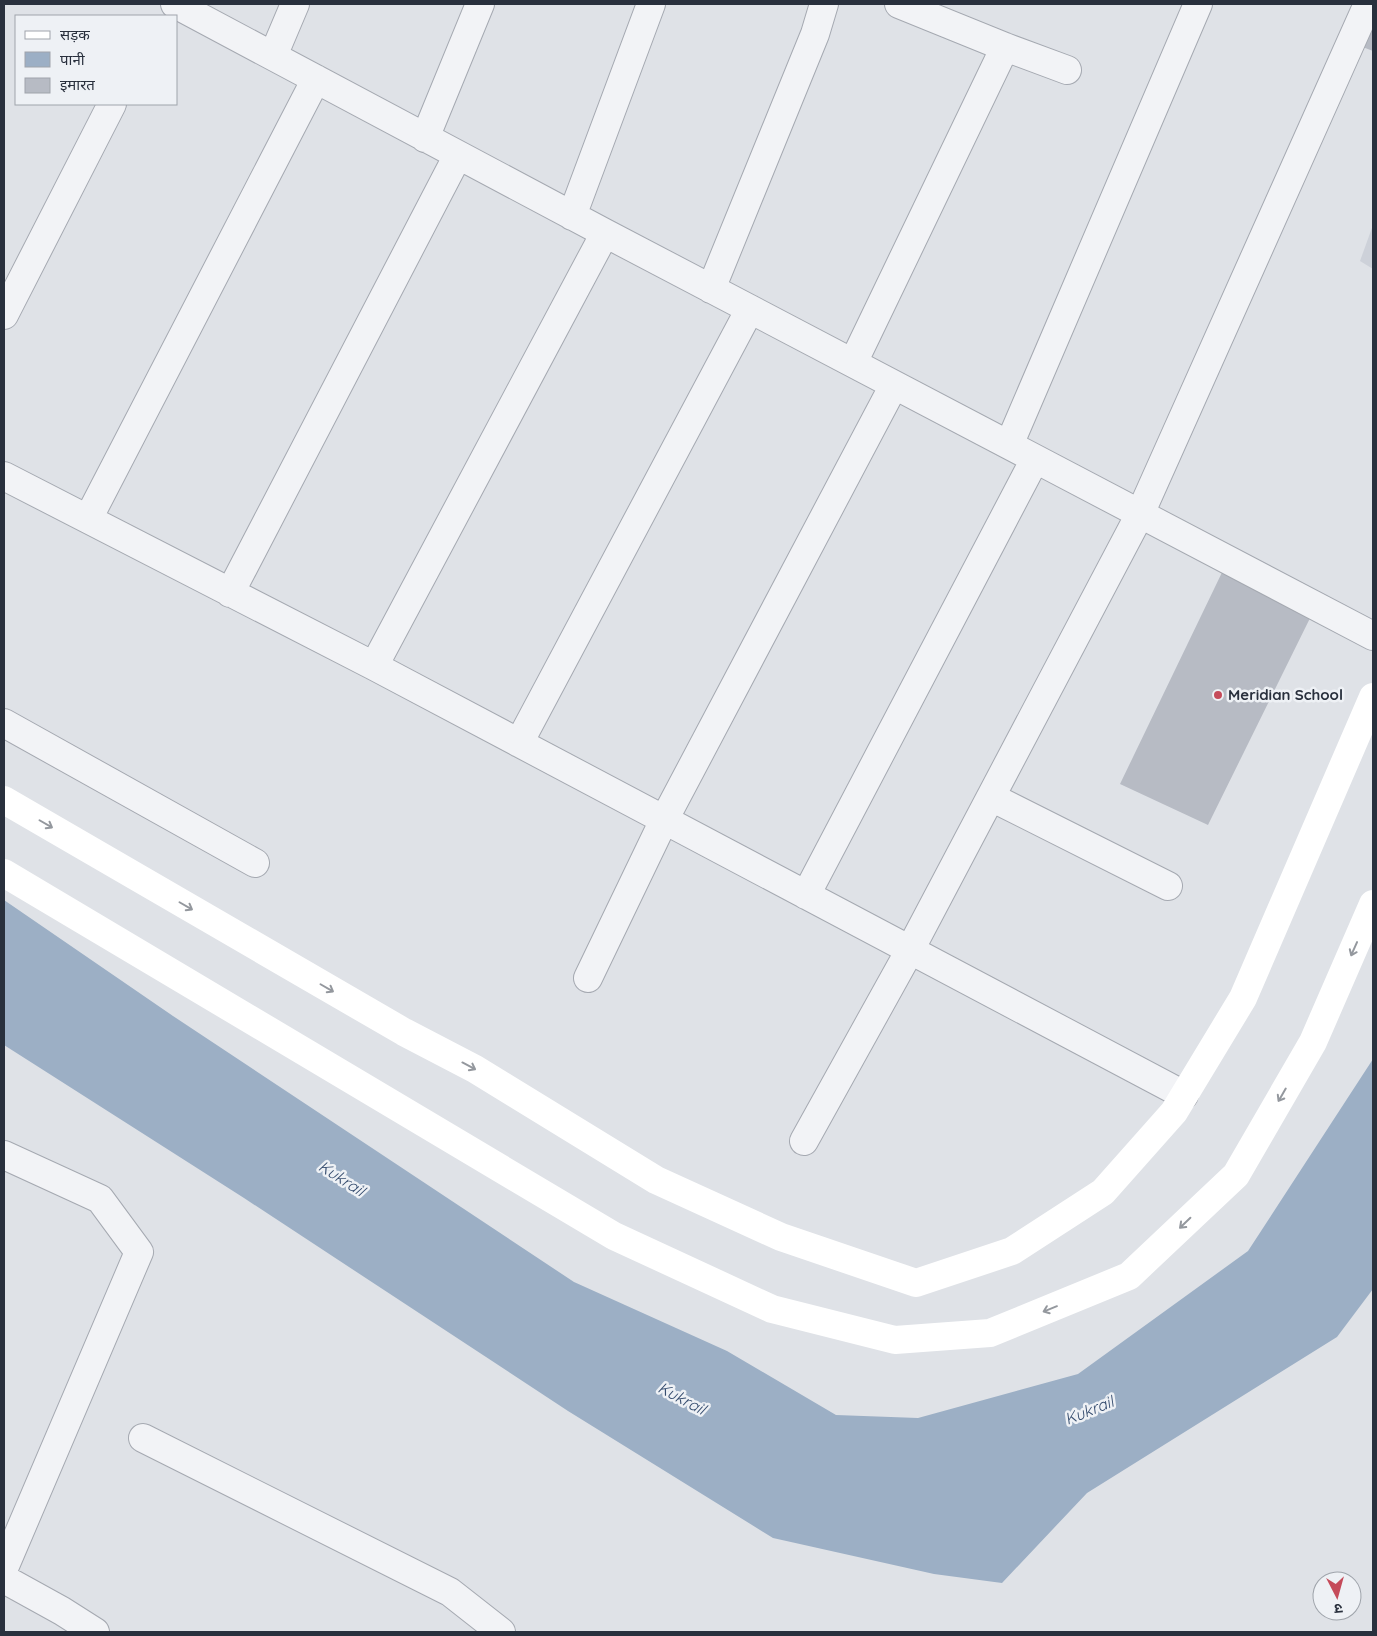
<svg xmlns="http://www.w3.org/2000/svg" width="1377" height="1636" font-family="Quicksand,'Noto Sans Devanagari',sans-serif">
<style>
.built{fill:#cdd1d9}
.water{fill:#9cafc5}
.building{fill:#b7bbc4}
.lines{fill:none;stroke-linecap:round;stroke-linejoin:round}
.street-casing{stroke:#a5a9b1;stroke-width:30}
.street{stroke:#f2f3f6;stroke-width:28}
.secondary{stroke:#fff;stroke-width:28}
.oneway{stroke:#94989e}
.poi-dot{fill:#c54b5a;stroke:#eef1f5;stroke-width:2}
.labels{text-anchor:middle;stroke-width:5;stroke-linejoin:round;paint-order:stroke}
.poi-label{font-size:15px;font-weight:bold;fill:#29303d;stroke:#eef1f5;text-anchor:start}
.water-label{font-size:16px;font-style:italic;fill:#364d6f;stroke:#eef1f5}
</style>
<rect width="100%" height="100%" fill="#dfe2e7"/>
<path class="built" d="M1373,225V269L1360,261Z"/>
<path class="water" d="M4,900L173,1016L574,1282L727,1351L836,1415L918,1418L1078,1374L1248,1251L1373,1059V1289L1337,1337L1087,1493L1002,1583L934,1574L773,1538L568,1411L244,1198L4,1045Z"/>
<path class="building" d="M1373,15V51L1360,46Z
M1228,560L1316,606L1208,825L1120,784Z"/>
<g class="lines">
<defs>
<path id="street" d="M175,4L605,233L1373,636
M899,4L1005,47L1067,70
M273,56L295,4
M425,138L480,4
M572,216L651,4
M711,289L815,34L824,4
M4,315L112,104
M853,363L1005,47
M1009,445L1198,4
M4,476L374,666L1184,1095
M88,519L316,79
M230,593L458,155
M374,666L605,233
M4,723L255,863
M519,743L750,309
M991,797L1168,886
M806,895L1035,459
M588,978L664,820L894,385
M804,1141L910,950L1140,514L1368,4
M4,1155L100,1199L139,1252L4,1568
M143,1438L450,1592L501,1632
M4,1579L62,1611L95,1632"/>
</defs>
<use href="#street" class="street-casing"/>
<use href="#street" class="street"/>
<path class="secondary" d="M4,800L404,1032L475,1069L656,1180L781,1237L916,1283L1012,1251L1103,1192L1174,1112L1243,998L1373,697
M4,873L614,1236L772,1309L895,1340L990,1333L1129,1276L1236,1175L1313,1042L1373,904"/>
</g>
<defs><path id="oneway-shaft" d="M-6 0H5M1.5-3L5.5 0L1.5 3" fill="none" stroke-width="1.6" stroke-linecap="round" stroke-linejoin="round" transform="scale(1.25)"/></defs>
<g class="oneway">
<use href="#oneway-shaft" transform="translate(46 824) rotate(30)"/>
<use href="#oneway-shaft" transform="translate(186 906) rotate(30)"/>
<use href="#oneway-shaft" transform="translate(1354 949) rotate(114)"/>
<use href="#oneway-shaft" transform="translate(327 988) rotate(30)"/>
<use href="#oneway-shaft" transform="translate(469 1066) rotate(28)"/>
<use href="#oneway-shaft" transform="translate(1282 1095) rotate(120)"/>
<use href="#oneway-shaft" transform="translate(1185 1223) rotate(136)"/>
<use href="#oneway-shaft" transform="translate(1050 1309) rotate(158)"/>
</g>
<circle class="poi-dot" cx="1218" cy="695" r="5"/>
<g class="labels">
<g class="poi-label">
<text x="1228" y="700">Meridian School</text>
</g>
<g class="water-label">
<text transform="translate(342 1178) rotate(33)" y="6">Kukrail</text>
<text transform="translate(682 1398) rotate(28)" y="6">Kukrail</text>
<text transform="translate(1089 1410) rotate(-22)" y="6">Kukrail</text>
</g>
</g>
<rect width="1377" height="1636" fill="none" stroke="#29303d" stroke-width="10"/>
<rect x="15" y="15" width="162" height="90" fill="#eef1f5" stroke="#9fa4ab"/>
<rect x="25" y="31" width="25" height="8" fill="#ffffff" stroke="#9fa4ab"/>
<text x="60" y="40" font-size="15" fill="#29303d">सड़क</text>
<rect x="25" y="52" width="25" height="15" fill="#9cafc5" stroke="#9fa4ab"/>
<text x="60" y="65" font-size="15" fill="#29303d">पानी</text>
<rect x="25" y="78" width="25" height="15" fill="#b7bbc4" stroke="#9fa4ab"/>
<text x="60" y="90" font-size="15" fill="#29303d">इमारत</text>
<g transform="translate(1337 1596) rotate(174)"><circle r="24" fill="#eef1f5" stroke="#9fa4ab"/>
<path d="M0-4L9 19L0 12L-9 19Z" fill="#c54b5a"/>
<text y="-8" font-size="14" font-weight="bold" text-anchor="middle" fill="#29303d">उ</text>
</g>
</svg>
